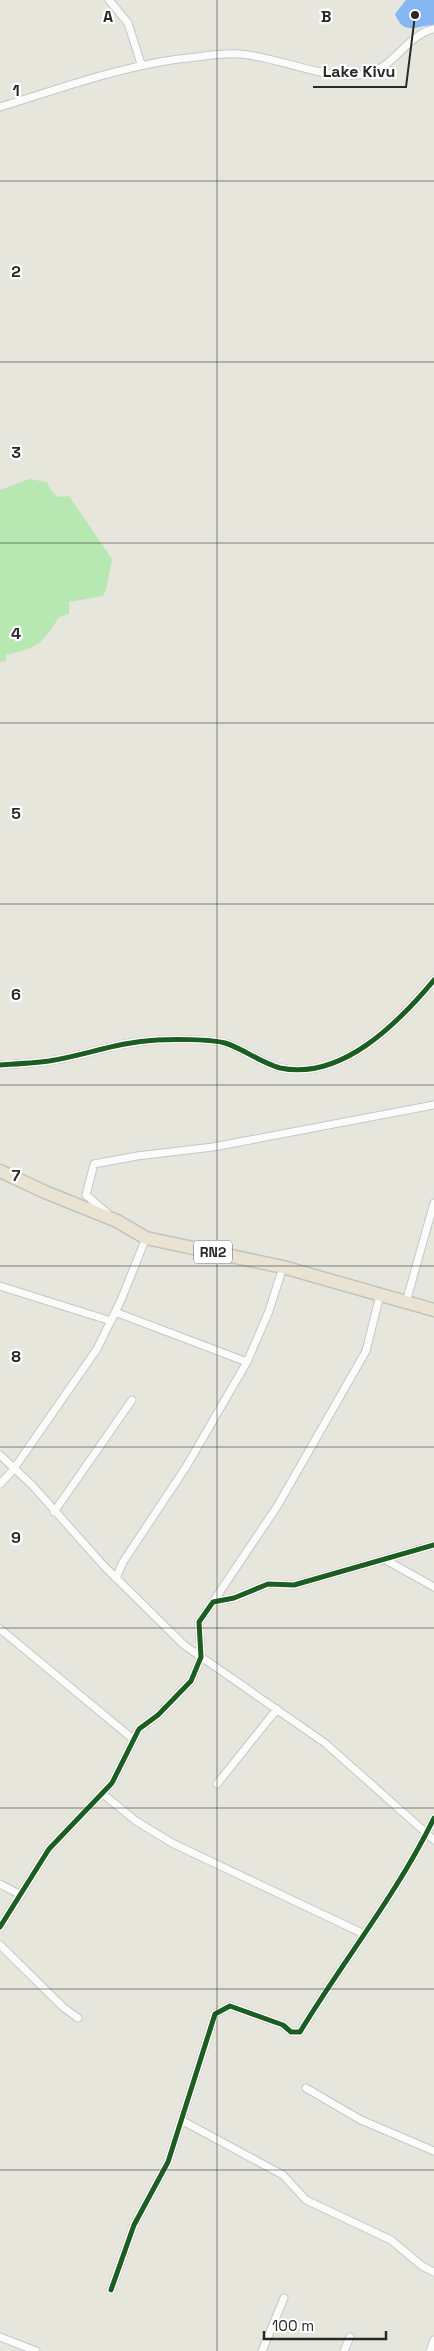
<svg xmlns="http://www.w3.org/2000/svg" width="434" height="2351" font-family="'Space Grotesk',sans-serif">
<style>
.green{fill:#b8e8b1}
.water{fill:#86b7f2}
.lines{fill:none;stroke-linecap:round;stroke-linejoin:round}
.street-casing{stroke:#c7c6c6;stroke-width:9}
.highway-casing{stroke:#c3c3bf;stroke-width:15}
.street{stroke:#fbfbfa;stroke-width:7}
.highway{stroke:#e8e3d2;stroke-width:12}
.cycleway-casing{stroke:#fff;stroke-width:8}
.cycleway{stroke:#1b5e20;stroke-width:5}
.grid{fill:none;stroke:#282828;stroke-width:1;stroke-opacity:0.55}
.labels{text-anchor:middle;stroke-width:4.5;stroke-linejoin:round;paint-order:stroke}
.shield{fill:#fff;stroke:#686868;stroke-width:1}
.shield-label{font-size:14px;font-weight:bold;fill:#282828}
.grid-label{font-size:16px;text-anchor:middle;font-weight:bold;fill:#282828;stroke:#fff;stroke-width:4.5;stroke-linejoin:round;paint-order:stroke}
.leader{fill:none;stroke:#282828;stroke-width:2}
.callout-dot{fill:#282828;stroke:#fff;stroke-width:2}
.callout-label{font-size:16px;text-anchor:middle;font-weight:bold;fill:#282828;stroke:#fff;stroke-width:4.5;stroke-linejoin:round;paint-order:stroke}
</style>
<rect width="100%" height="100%" fill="#e7e6dc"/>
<path class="green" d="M29,479L47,482L52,492L59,497L69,496L112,559L107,586L103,596L69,602V614L59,617C41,645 39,647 6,655V661L0,662V490Z"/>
<path class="water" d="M406,0H434V25C417,25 404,37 395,14Z"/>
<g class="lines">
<defs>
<path id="street" d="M109,0L128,23L141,64
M0,107C65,87 129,63 197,57C211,55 225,53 239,54C281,57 323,81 365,74C393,70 407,34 434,29
M0,1065C16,1064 33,1063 49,1061C87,1055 117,1042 157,1040C172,1039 211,1039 225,1043C244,1049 261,1063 280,1068C342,1081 399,1022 434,980
M107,1213L86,1195L94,1164L137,1156L213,1147L434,1105
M0,1286L111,1321
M406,1302L434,1203
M115,1312L247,1362
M0,1455L32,1485L104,1566L184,1645L325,1743L434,1840
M0,1484L13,1470L97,1349L121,1300L146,1238
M54,1512L132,1400
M384,1559L434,1587
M116,1578L123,1562L186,1467L247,1362L269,1311L283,1267
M213,1602L278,1505L366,1351L380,1295
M0,1629L133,1739
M217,1784L277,1709
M103,1794L136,1821L172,1843L364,1934
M0,1884L21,1895
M0,1927L49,1849L112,1783L139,1729L158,1715L191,1681L201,1657L199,1622L213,1602L234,1598L268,1584L294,1585L434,1545
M0,1945L64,2008L78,2018
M306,2088L361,2120L434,2151
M181,2120L283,2175L306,2200L391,2240L422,2266L434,2272
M111,2290L134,2225L168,2162L215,2014L230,2006L283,2025L291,2032H300C343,1961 397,1894 434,1818
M0,2337L36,2351
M262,2351L284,2298
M344,2351L350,2337
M430,2351L434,2340"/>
<path id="highway" d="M0,1171L45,1192L117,1221L146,1238L283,1267L434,1310"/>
</defs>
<use href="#street" class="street-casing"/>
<use href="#highway" class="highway-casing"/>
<use href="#street" class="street"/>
<use href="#highway" class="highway"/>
<defs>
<path id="cycleway" d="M0,1065C16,1064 33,1063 49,1061C87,1055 117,1042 157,1040C172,1039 211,1039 225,1043C244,1049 261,1063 280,1068C342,1081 399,1022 434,980
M0,1927L49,1849L112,1783L139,1729L158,1715L191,1681L201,1657L199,1622L213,1602L234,1598L268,1584L294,1585L434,1545
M111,2290L134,2225L168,2162L215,2014L230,2006L283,2025L291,2032H300C343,1961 397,1894 434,1818"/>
</defs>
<use href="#cycleway" class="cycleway-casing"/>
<use href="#cycleway" class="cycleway"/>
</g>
<path class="grid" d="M217,0V2351M0,181H434M0,362H434M0,543H434M0,723H434M0,904H434M0,1085H434M0,1266H434M0,1447H434M0,1628H434M0,1808H434M0,1989H434M0,2170H434"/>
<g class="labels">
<rect class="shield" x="194" y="1240.5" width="38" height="23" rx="4"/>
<g class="shield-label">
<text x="213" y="1257">RN2</text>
</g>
</g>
<g class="grid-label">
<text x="108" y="22">A</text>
<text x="326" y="22">B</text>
<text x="16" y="96">1</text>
<text x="16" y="277">2</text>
<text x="16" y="458">3</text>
<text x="16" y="639">4</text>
<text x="16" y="819">5</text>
<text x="16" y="1000">6</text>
<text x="16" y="1181">7</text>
<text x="16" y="1362">8</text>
<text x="16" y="1543">9</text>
</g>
<path class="leader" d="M415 15L406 87H313"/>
<circle class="callout-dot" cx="415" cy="15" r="5"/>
<g class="callout-label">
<text x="359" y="77">Lake Kivu</text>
</g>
<path d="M264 2331v8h122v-8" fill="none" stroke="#282828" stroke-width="2.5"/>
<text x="272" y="2331" font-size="15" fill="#282828" stroke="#ffffff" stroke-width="4" paint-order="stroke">100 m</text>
</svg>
